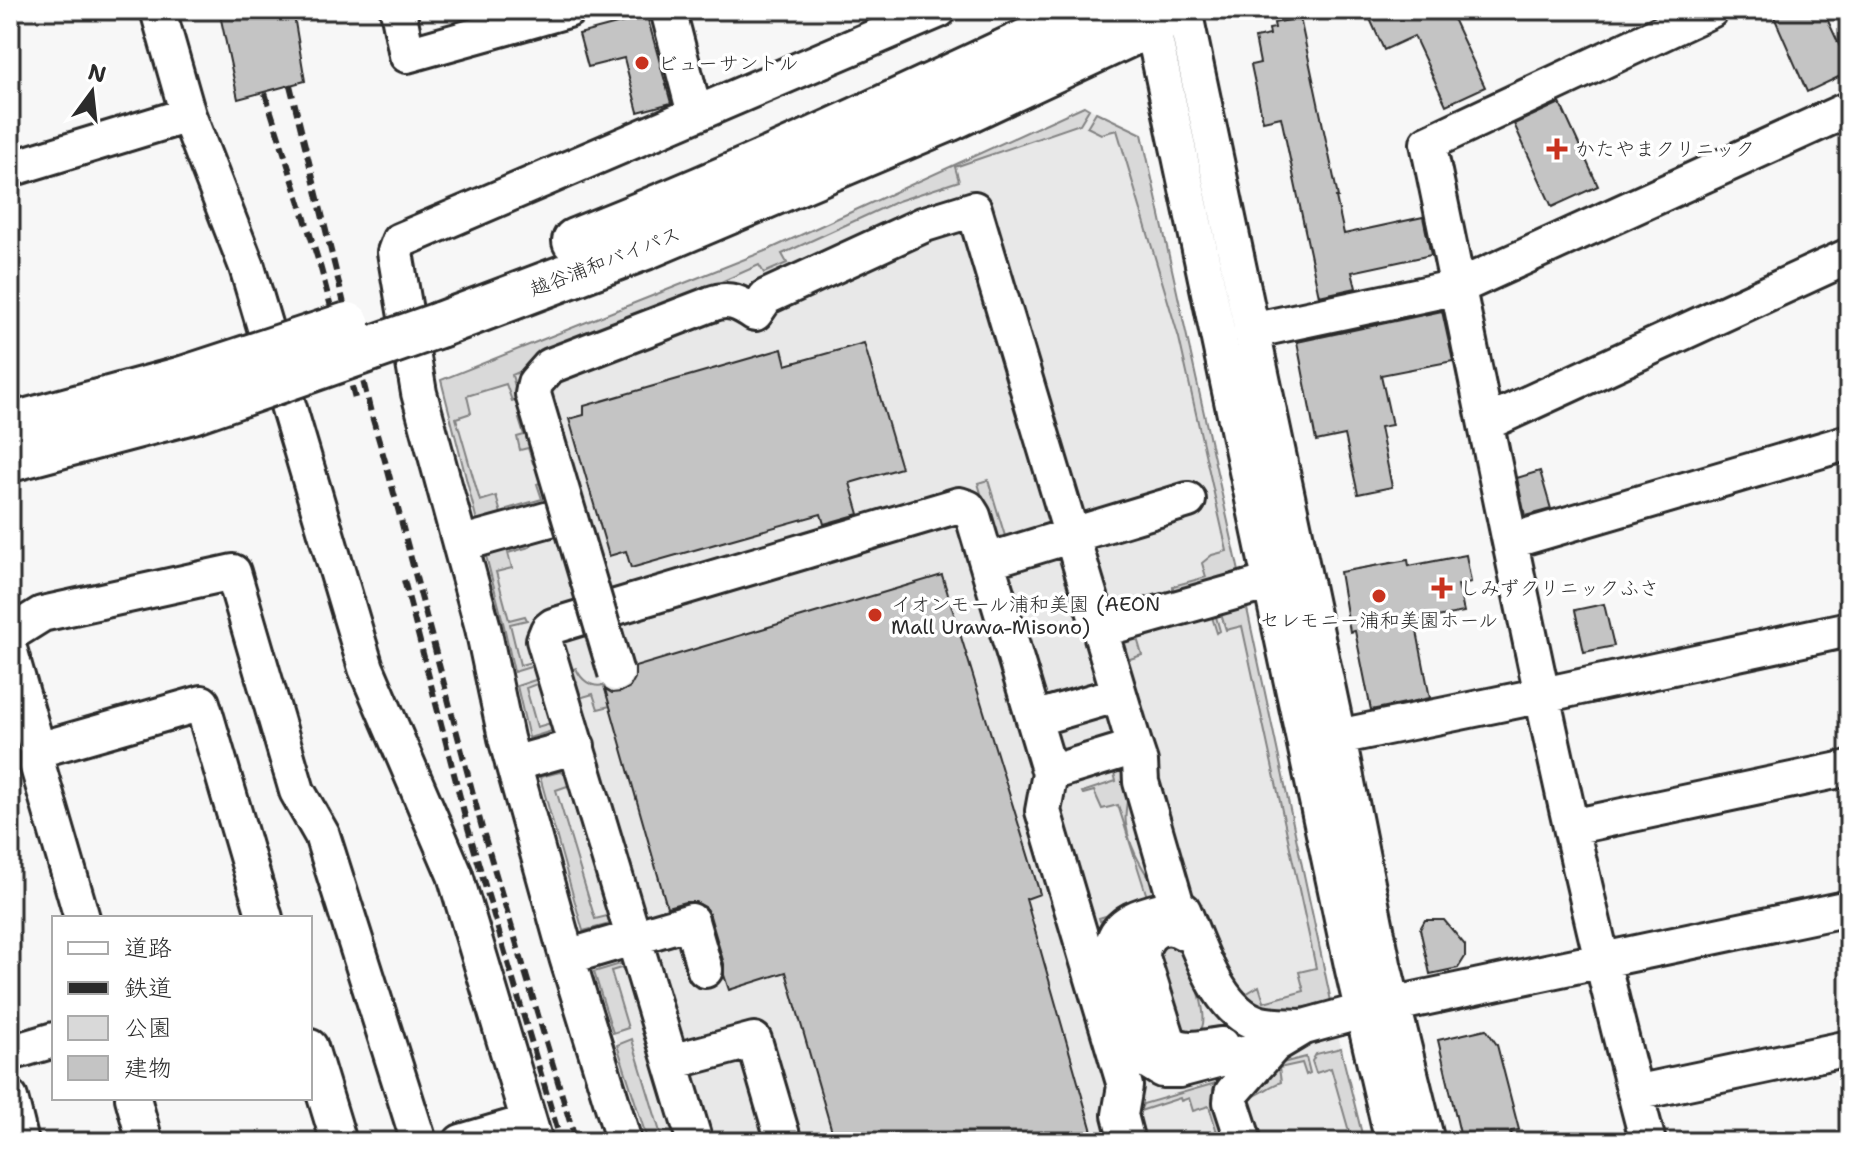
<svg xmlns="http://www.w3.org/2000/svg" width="1859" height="1152" font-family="'Shantell Sans','Klee One',sans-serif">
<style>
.built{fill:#e8e8e8}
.green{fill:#d9d9d9;stroke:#828282;stroke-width:2}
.building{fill:#c4c4c4;stroke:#2b2b2b;stroke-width:2}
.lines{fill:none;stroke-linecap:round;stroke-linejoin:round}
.minor-casing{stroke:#2b2b2b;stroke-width:40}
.highway-casing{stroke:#2b2b2b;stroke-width:50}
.minor{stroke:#fff;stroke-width:34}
.highway{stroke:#fff;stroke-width:44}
.rail{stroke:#2b2b2b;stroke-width:6;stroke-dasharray:12 6;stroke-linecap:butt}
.minor-bridge-casing{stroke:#2b2b2b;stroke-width:40;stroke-linecap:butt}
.highway-bridge-casing{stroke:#2b2b2b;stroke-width:50;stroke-linecap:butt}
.minor-bridge{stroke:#fff;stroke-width:34}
.highway-bridge{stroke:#fff;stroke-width:44}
.poi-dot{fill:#c8321e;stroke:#fff;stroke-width:3}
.labels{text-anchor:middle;stroke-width:7;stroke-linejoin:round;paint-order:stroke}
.poi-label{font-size:20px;fill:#2b2b2b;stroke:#fff;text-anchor:start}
.street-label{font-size:20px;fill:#2b2b2b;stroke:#fff}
</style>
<rect width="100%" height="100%" fill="#f7f7f7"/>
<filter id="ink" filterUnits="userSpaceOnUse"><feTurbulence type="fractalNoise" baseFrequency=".0125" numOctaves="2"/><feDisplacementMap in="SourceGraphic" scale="16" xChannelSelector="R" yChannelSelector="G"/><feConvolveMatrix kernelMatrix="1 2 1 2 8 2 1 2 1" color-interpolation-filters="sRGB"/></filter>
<g filter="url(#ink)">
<path class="built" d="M1084,106L1142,134L1276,739L1343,1058L1364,1142H648L594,971L524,719L504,626L441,380L770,249Z"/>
<path class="green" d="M1084,106L1089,109L1080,124L955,167L959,181L898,201L782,254L787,263L764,273L759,265L512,375L518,398L512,401L506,384L467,396L471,413L456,418L480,501L496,496L502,517L478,525L441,380L770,249Z
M1096,112L1142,134L1240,576L1213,585L1206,582L1185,588L1180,594L1110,615L1109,609L1173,590V586L1206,577L1202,563L1212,555L1227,551L1179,338L1117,130L1101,134L1087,127Z
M523,418L536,461L533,463L528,448L520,450L517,437L524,435L519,419Z
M988,480L1008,546L997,549L978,483Z
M543,482L548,500L544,505L509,515L507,509L542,499L537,484Z
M557,535L534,541L530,547L508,553L512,568L496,572L509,620L525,616L527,620L510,624L520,665L536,661L537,665L514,672L504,626L485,552Z
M1246,604L1331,1001C1301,1008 1269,1019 1244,995L1259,986L1264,1002L1304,991L1299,972L1316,968L1242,626L1226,630L1220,611Z
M1215,613L1220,631L1217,633L1212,617L1137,638L1142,655L1124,661L1118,642Z
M576,668C581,680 591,688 604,685L610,706L598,709L593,694L576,699L568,671Z
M541,678L542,682L526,688L537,727L554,722L555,726L552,731L529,738L517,686Z
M1112,765C1141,770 1122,804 1126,824C1128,838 1134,853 1141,865C1146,875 1154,882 1157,892L1150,906L1100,921L1099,918L1149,903L1118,805L1102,809L1094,791L1083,794L1082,792L1116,781Z
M560,772L568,774L576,783L556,790L595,919L615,914L613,922L610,924L583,931L540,777Z
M1171,942L1186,952C1190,966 1213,1022 1199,1031C1195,1034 1186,1034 1181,1035L1152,957L1158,947Z
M627,962L631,965L611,971L628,1028L613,1033L594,972Z
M632,1039L633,1043L663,1142H648L617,1045Z
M1341,1048L1343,1058L1364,1142H1352L1331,1068L1316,1073L1312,1061L1316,1054Z
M1306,1057L1310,1073L1306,1075L1302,1063L1279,1068L1281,1082C1269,1086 1262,1094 1249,1098L1278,1064Z
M1230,1079L1224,1124L1221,1126L1225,1139H1228L1230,1142H1220L1209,1106L1193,1111L1189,1098L1181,1101L1180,1098L1140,1111L1143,1104Z"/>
<path class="building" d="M219,10H293L305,81L238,99Z
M1366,10H1449L1485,87L1446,105L1414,36L1384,50Z
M1771,10H1823L1849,66V72L1807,92Z
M647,16L671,103L638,112L624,58L588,67L579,34Z
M1300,18L1338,197H1336L1344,234L1423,217L1431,255L1352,272L1356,288L1319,296L1281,117L1263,121L1251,65L1260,63L1255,38L1270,35L1269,29L1275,28L1274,23Z
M1560,103L1598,186L1552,207L1514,124Z
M1442,311L1453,361L1381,375L1392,425L1380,427L1392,487L1358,494L1345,435L1316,441L1297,342Z
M864,343L901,468L850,483L859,514L824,524L821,514L631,568L626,551L609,556L569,419L584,415V406L782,349L786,365Z
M1540,471L1551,509L1525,516L1517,478Z
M1466,555L1471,582L1458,585L1464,612L1415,621L1430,698L1371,710L1355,631L1350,632L1340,572L1408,560L1409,566Z
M942,575L1040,894L1026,899L1095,1142H835L786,972L729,990L724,975V964L710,916L705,907L695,902H685L667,907L605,689L612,693L621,692L630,687L635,678V667Z
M1604,604L1614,646L1584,652L1575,610Z
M1425,920H1444L1465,945V957L1458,968L1430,974L1420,929Z
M1486,1029L1497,1045L1519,1130L1511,1131L1513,1142H1462L1438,1040Z"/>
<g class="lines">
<defs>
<path id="minor" d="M398,10L407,55L568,10
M668,10L695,114
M1149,10L1353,970L1393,1142
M1184,10L1338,737L1383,964L1427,1142
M188,115L247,267L366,668L455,875L535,1142
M10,169L188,115L158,10
M711,304C729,297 740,303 755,313L766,297L925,224L974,209L1135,747L1140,762L1141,782L1177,906
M1251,331L1458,287L1849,109
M1486,423L1849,256
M1511,541L1849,442
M460,544L568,514
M987,561L1188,500
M1100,630L1270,582
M10,634L42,614L233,572L297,791L322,835L419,1142
M10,652L38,750V767L82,918
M1034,719L1119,694
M1338,737L1543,695L1849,629
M38,750L202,703L265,918
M513,764L577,746
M1050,773L1043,811L1125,1086L1120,1115L1127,1142
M1571,827L1849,768
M1185,933C1164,919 1142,933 1142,957L1168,1040C1182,1055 1203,1047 1222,1045
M567,957L691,921L705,970
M1304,1027C1290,1026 1274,1027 1261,1024C1218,1014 1199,946 1183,910L1177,906C1153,913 1119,916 1113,944L1144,1050L1149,1062L1162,1070H1179L1274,1045L1304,1027L1362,1011L1849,908
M310,1047L339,1142
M10,1053L54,1040
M671,1062L754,1040L784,1142
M1635,1093L1849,1048
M10,1098L21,1142
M133,1098L145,1142
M461,1142L529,1122
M624,1142L567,957L506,738L483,628L419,393L395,252L399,241L939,10
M695,1142L544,640L548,630L553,626L596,613L959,505L968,508L973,516L1050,773L1135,747
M1244,1142L1231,1102L1232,1093L1274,1045
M1648,1142C1560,813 1498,477 1428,143L1711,10"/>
<path id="highway" d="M575,241C751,172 922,90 1094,10
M439,325L645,247L948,119L1181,10
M10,426L183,379
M10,459L192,411"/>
</defs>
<use href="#minor" class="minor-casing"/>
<use href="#highway" class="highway-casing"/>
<use href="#minor" class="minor"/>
<use href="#highway" class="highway"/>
<path class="rail" d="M290,85L371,413L388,471L482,828L576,1142
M265,93L321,269L356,402
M404,580L468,828L561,1142"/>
<defs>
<path id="minor-bridge" d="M616,673L533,394L535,383L550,366L711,304"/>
<path id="highway-bridge" d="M183,379L348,325
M192,411L439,325"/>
</defs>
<use href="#minor-bridge" class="minor-bridge-casing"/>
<use href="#highway-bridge" class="highway-bridge-casing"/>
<use href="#minor-bridge" class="minor-bridge"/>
<use href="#highway-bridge" class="highway-bridge"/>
</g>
</g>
<g class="poi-dot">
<circle cx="642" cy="63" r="8"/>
<path d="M1553 137h8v8h8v8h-8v8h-8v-8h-8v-8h8z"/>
<path d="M1438 576h8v8h8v8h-8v8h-8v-8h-8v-8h8z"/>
<circle cx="1379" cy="596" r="8"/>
<circle cx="875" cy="615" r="8"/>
</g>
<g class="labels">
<g class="poi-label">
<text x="658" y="70">ビューサントル</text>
<text x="1575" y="156">かたやまクリニック</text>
<text x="1460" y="595">しみずクリニックふさ</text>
<text x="891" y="611">イオンモール浦和美園 (AEON<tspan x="891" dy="23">Mall Urawa-Misono)</tspan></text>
<text x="1379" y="627" text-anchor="middle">セレモニー浦和美園ホール</text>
</g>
<g class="street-label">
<text transform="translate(605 261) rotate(-21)" y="7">越谷浦和バイパス</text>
</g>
</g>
<rect width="1859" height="1152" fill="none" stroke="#fff" stroke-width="40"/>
<rect x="20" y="20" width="1819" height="1112" fill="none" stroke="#2b2b2b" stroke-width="3" filter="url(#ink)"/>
<rect x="52" y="916" width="260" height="184" fill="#ffffff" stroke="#aaaaaa" stroke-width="2"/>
<rect x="68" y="942" width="40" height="12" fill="#ffffff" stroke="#aaaaaa" stroke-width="2"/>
<text x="124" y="956" font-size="24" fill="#2b2b2b">道路</text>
<rect x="68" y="982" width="40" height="12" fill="#2b2b2b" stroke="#aaaaaa" stroke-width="2"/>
<text x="124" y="996" font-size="24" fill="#2b2b2b">鉄道</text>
<rect x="68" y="1016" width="40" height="24" fill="#d9d9d9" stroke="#aaaaaa" stroke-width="2"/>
<text x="124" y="1036" font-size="24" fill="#2b2b2b">公園</text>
<rect x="68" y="1056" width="40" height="24" fill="#c4c4c4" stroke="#aaaaaa" stroke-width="2"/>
<text x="124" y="1076" font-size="24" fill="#2b2b2b">建物</text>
<g transform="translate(92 92) rotate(15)" stroke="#ffffff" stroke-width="6" paint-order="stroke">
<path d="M0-6L14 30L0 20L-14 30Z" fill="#2b2b2b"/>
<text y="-12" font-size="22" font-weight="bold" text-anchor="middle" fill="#2b2b2b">N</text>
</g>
</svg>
